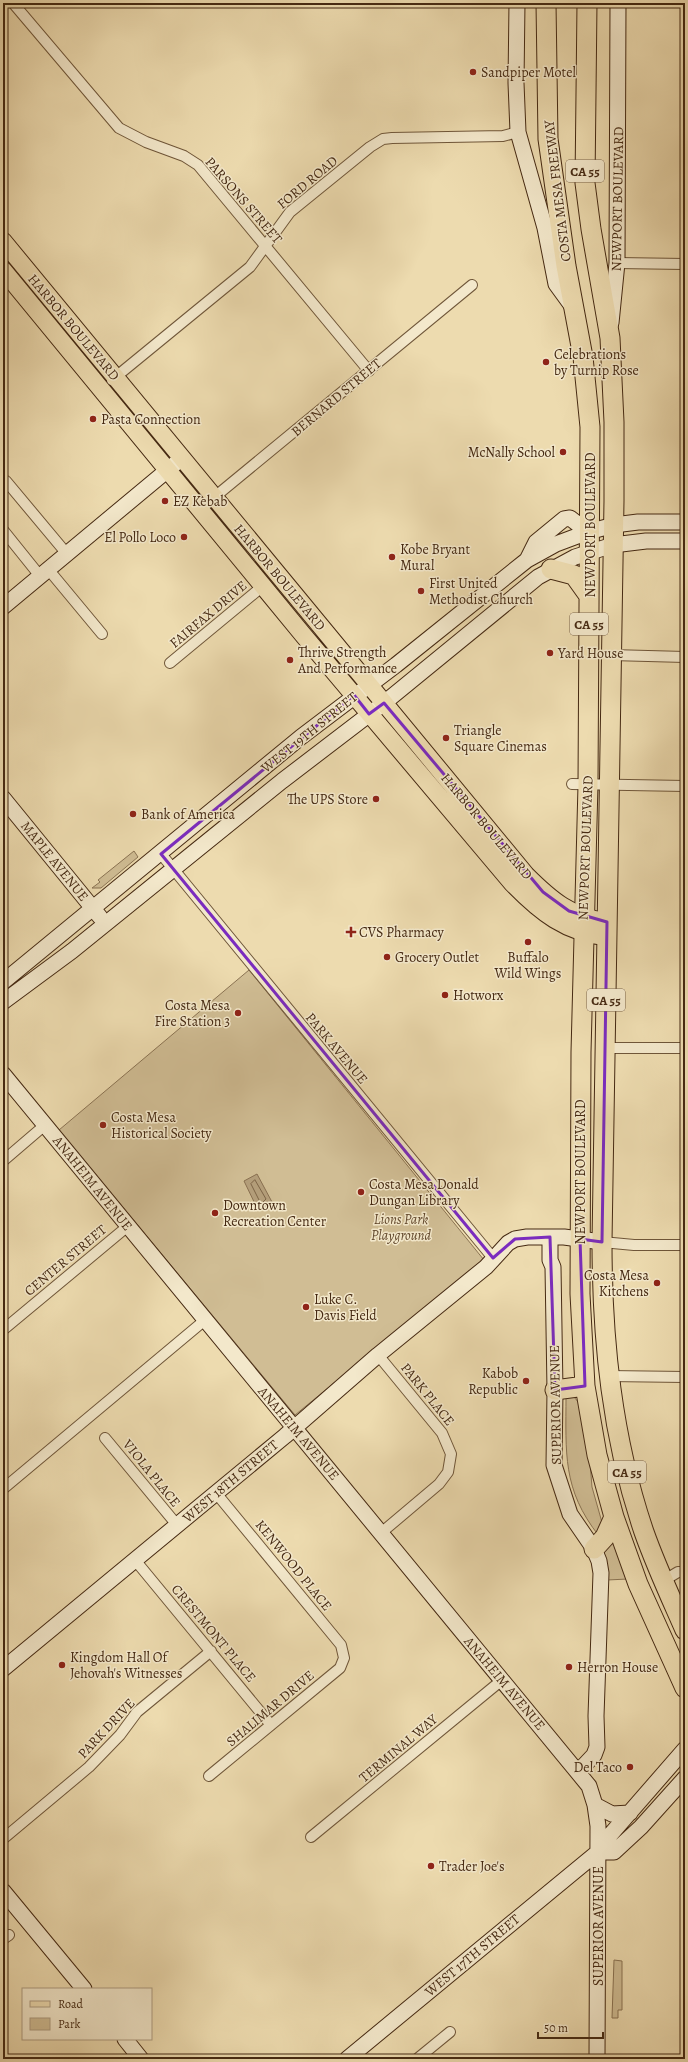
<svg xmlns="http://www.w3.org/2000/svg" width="688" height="2062" font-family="Alegreya,serif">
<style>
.green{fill:#d0bd94;stroke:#8a7353}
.water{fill:#b49e7a;stroke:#886f50}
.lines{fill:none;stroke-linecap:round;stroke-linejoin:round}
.shore{stroke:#7c6446;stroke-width:1}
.street-casing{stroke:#6f5639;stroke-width:12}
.secondary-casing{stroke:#452912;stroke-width:17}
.primary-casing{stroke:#452912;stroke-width:19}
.highway-casing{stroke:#452912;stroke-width:21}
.street{stroke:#f3e8cb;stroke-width:10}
.secondary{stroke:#f3e8cb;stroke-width:15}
.primary{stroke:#eddbaf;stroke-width:17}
.highway{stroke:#eddbaf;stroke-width:19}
.marked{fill:none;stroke:#7b2cbf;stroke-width:3;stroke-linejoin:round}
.poi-dot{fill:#8f2418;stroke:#f3e8cb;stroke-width:1.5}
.labels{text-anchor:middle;stroke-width:3;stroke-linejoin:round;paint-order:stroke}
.shield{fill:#f3e8cb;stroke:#79624a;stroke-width:1}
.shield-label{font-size:13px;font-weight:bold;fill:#452912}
.poi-label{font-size:14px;fill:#452912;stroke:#f3e8cb;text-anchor:start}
.street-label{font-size:14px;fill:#452912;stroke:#f3e8cb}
.park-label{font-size:14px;font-style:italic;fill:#61472c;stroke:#f3e8cb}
</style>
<rect width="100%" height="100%" fill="#eddbaf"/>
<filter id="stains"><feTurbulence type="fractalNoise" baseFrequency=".005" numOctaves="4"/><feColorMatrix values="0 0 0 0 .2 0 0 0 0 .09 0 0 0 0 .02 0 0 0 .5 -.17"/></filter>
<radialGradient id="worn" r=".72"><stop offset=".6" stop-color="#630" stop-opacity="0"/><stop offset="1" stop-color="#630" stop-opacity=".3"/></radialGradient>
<path class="green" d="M134,851L138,857L101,888H92L100,882L98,880Z
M249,970L484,1260L295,1415L59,1130Z
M566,1396L574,1397L579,1403L590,1463L592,1487L603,1526L599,1536C562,1489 566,1453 566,1396Z
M610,1534L628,1579L607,1580L600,1547Z
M614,1960L622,1961V2010H618V2018H612Z"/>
<path class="water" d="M257,1174L272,1202L258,1210L244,1181Z"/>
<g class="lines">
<path class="shore" d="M255,1180L266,1199L262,1203L260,1202L251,1184Z"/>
<defs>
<path id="street" d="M13,3L119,128L146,142L184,156L198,165L369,371
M617,263L685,264
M112,380L250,267L290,212L370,147L383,139L392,138L503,136L518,132
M6,481L67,554
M200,509L472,285
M3,530L40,576
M48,569L102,634
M611,655L685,657
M170,663L263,586
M572,784L685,786
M161,854L493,1258
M605,1048H685
M3,1161L45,1125
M602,1242L634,1245H685
M3,1330L128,1226
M378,1355L442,1433L451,1454L448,1472L439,1484L381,1533
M608,1376L685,1377
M105,1438L177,1525
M3,1489L205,1320
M135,1560L271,1725
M663,1581L678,1572H685
M209,1776L340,1668L344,1658L341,1645L216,1493
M311,1837L502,1680
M3,1839L89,1767L120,1735L137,1712L211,1651
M3,1939L9,1935
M417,2059L450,2032"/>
<path id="secondary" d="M517,3L516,83L518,132L545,228L556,284L572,306
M611,323L617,263L618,3
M527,560L536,542L564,519L570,518L588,532
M3,607L182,458
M3,798L100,917
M3,982L301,737L396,665L527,560L556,544L588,532L614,525L638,522H685
M3,1002L72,951L282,781L384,703L538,577L575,557L613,545L646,541H685
M3,1074L589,1786L595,1805L598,1826L597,2059
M550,1237V1260L553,1267L555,1390L554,1465L570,1514L594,1549L599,1561L601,1573L596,1716L597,1747L594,1755L578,1772
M3,1669L285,1436L378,1355L486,1267L508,1243L515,1239L527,1237H564L602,1242
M595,1805L612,1814L630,1813
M598,1852H614L641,1827L685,1778
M3,1891L84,1989
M125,2039L141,2059
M347,2059L598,1852L611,1834L685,1749"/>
<path id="primary" d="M3,241L526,875C551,900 571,917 607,922
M3,270L304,636L512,883C540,912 566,933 607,937"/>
<path id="highway" d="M546,3L548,139L566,266L583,357L590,427L588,785L581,1052L580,1294L585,1386L597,1455L614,1517L638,1584L685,1688
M587,3L585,183L591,229L610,338L614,422V501L602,1242C602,1341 612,1438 644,1532C656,1566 671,1598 685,1630
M551,569L574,575L589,596
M555,1390L585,1386
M594,1549L605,1537L614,1517"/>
</defs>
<use href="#street" class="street-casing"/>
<use href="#secondary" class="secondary-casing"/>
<use href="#primary" class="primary-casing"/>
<use href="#highway" class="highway-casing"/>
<use href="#street" class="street"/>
<use href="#secondary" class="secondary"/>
<use href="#primary" class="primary"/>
<use href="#highway" class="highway"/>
</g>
<path class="marked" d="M354,695L369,714L384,703L543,892L569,911L607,922L602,1242L580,1239L585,1386L555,1390L550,1237L515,1239L493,1258L161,854Z"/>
<g class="poi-dot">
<circle cx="473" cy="72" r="4"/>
<circle cx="546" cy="362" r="4"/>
<circle cx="93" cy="419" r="4"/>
<circle cx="563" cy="452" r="4"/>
<circle cx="165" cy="501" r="4"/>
<circle cx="184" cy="537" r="4"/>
<circle cx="392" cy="557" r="4"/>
<circle cx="421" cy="591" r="4"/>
<circle cx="550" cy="653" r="4"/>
<circle cx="290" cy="660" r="4"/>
<circle cx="446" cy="738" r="4"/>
<circle cx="376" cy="799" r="4"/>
<circle cx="133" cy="814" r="4"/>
<path d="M349 926h4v4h4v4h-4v4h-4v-4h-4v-4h4z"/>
<circle cx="528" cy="942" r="4"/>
<circle cx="387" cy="957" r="4"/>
<circle cx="445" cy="995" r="4"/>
<circle cx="238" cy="1013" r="4"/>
<circle cx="103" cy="1125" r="4"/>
<circle cx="361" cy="1192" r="4"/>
<circle cx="215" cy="1213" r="4"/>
<circle cx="657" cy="1283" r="4"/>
<circle cx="306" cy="1307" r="4"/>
<circle cx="526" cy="1381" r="4"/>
<circle cx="62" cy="1665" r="4"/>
<circle cx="569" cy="1667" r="4"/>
<circle cx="630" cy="1767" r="4"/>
<circle cx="431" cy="1866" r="4"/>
</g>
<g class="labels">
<g class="shield">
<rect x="566" y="160" width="38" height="22" rx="3"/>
<rect x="570" y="613" width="38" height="22" rx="3"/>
<rect x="587" y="989" width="38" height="22" rx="3"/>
<rect x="608" y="1461" width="38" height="22" rx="3"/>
</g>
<g class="shield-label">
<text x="585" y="176">CA 55</text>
<text x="589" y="629">CA 55</text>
<text x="606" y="1005">CA 55</text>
<text x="627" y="1477">CA 55</text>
</g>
<g class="poi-label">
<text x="481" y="77">Sandpiper Motel</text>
<text x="554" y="359">Celebrations<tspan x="554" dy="16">by Turnip Rose</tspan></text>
<text x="101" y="424">Pasta Connection</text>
<text x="555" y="457" text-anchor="end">McNally School</text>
<text x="173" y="506">EZ Kebab</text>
<text x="176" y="542" text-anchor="end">El Pollo Loco</text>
<text x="400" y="554">Kobe Bryant<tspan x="400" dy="16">Mural</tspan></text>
<text x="429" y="588">First United<tspan x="429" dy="16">Methodist Church</tspan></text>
<text x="298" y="657">Thrive Strength<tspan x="298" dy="16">And Performance</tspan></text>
<text x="558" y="658">Yard House</text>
<text x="454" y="735">Triangle<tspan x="454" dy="16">Square Cinemas</tspan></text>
<text x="368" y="804" text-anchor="end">The UPS Store</text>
<text x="141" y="819">Bank of America</text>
<text x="359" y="937">CVS Pharmacy</text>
<text x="395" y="962">Grocery Outlet</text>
<text x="528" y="962" text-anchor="middle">Buffalo<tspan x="528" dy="16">Wild Wings</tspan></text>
<text x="453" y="1000">Hotworx</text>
<text x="230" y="1010" text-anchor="end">Costa Mesa<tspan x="230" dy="16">Fire Station 3</tspan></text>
<text x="111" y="1122">Costa Mesa<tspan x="111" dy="16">Historical Society</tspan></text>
<text x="369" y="1189">Costa Mesa Donald<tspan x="369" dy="16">Dungan Library</tspan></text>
<text x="223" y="1210">Downtown<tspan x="223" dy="16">Recreation Center</tspan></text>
<text x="649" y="1280" text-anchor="end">Costa Mesa<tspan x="649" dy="16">Kitchens</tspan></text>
<text x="314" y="1304">Luke C.<tspan x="314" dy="16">Davis Field</tspan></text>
<text x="518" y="1378" text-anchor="end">Kabob<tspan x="518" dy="16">Republic</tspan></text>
<text x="70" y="1662">Kingdom Hall Of<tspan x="70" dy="16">Jehovah's Witnesses</tspan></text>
<text x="577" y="1672">Herron House</text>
<text x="622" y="1772" text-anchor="end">Del Taco</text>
<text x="439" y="1871">Trader Joe's</text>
</g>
<g class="street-label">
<text transform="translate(307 182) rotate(-40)" y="5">FORD ROAD</text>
<text transform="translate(557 191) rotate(-97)" y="5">COSTA MESA FREEWAY</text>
<text transform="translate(617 199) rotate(-89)" y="5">NEWPORT BOULEVARD</text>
<text transform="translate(244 200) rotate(49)" y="5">PARSONS STREET</text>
<text transform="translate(74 327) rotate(50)" y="5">HARBOR BOULEVARD</text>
<text transform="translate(336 397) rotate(-40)" y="5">BERNARD STREET</text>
<text transform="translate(590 525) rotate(-90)" y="5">NEWPORT BOULEVARD</text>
<text transform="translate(280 577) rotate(50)" y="5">HARBOR BOULEVARD</text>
<text transform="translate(208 614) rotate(-40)" y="5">FAIRFAX DRIVE</text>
<text transform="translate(309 732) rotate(-39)" y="5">WEST 19TH STREET</text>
<text transform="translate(487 826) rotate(50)" y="5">HARBOR BOULEVARD</text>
<text transform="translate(585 848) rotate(-88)" y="5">NEWPORT BOULEVARD</text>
<text transform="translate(55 861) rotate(51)" y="5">MAPLE AVENUE</text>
<text transform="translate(337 1048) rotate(50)" y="5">PARK AVENUE</text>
<text transform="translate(580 1172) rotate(-90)" y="5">NEWPORT BOULEVARD</text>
<text transform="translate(93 1183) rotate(51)" y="5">ANAHEIM AVENUE</text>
<text transform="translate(65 1260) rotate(-40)" y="5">CENTER STREET</text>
<text transform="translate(428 1394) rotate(51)" y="5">PARK PLACE</text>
<text transform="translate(555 1405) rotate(-91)" y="5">SUPERIOR AVENUE</text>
<text transform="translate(299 1433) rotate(50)" y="5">ANAHEIM AVENUE</text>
<text transform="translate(152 1473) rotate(51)" y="5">VIOLA PLACE</text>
<text transform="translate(230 1481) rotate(-40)" y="5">WEST 18TH STREET</text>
<text transform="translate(294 1565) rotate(51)" y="5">KENWOOD PLACE</text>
<text transform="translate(214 1633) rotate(50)" y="5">CRESTMONT PLACE</text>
<text transform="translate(505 1683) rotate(50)" y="5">ANAHEIM AVENUE</text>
<text transform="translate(270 1708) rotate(-40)" y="5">SHALIMAR DRIVE</text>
<text transform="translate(106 1728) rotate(-47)" y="5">PARK DRIVE</text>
<text transform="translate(398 1748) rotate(-40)" y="5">TERMINAL WAY</text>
<text transform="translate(598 1926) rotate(-90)" y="5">SUPERIOR AVENUE</text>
<text transform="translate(472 1955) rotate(-40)" y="5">WEST 17TH STREET</text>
</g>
<g class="park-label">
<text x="401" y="1224">Lions Park<tspan x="401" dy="16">Playground</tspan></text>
</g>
</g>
<rect width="688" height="2062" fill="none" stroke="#eddbaf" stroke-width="16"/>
<rect x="4" y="4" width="680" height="2054" fill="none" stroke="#452912" stroke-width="2"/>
<rect x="8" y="8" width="672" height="2046" fill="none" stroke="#452912"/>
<rect x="22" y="1988" width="130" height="52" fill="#f3e8cb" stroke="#ad9c81"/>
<rect x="30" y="2001" width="20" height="6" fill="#eddbaf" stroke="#ad9c81"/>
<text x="58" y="2008" font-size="12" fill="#452912">Road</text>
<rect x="30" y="2018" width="20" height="12" fill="#d0bd94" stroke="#ad9c81"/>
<text x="58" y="2028" font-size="12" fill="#452912">Park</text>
<path d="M538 2032v6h65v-6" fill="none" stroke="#452912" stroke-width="2"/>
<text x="544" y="2032" font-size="12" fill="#452912" stroke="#f3e8cb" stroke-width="3" paint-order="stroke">50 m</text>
<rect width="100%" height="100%" filter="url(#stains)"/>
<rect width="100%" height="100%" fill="url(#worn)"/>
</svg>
